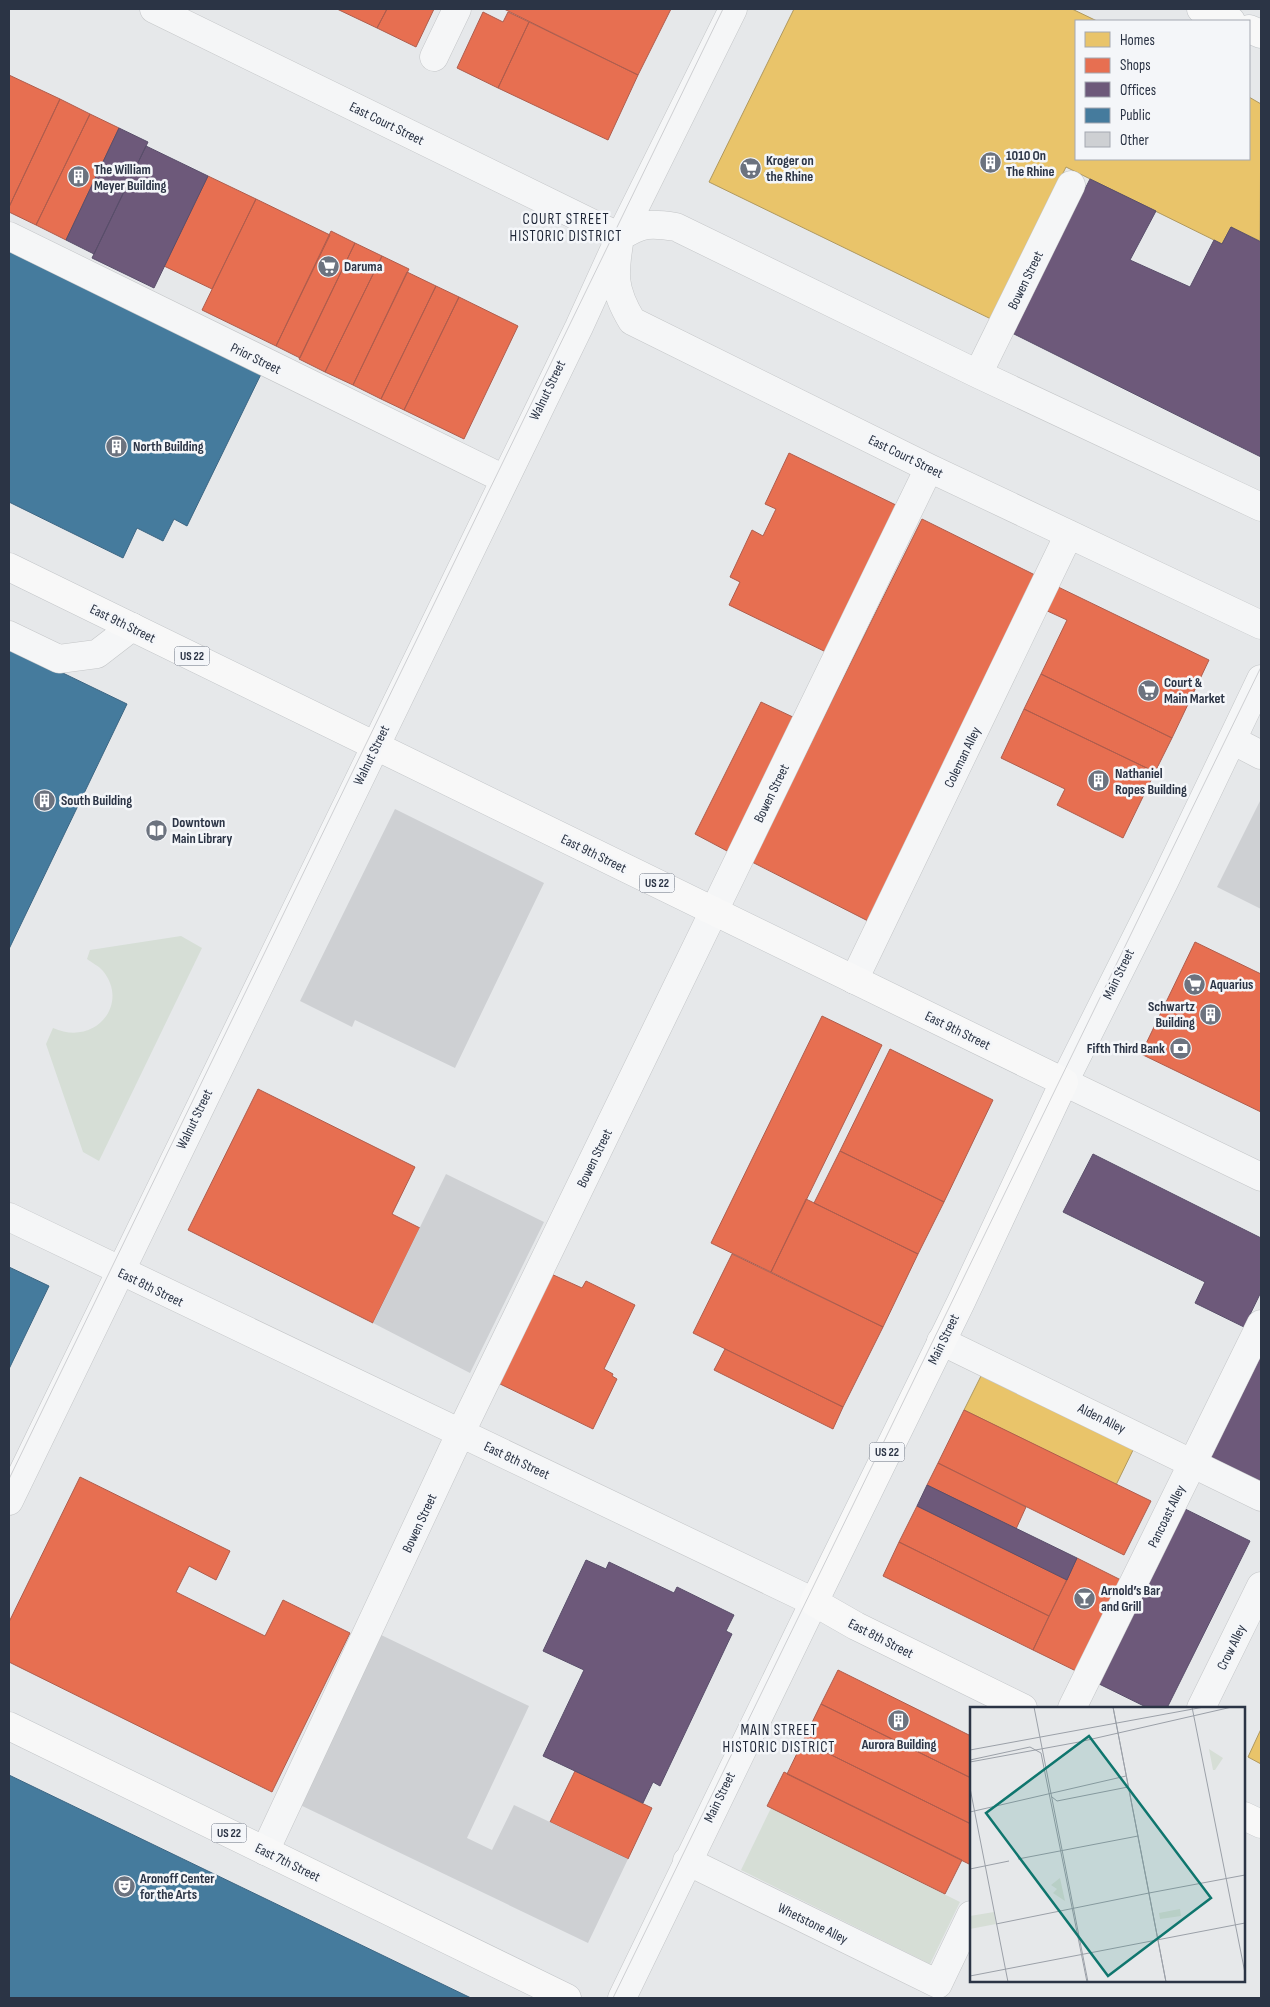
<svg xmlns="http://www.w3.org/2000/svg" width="1270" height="2007" font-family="'Sofia Sans Condensed',sans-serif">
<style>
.green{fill:#d6ded6}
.homes{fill:#e9c46a;stroke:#b0995f}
.shops{fill:#e76f51;stroke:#af5d4d}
.offices{fill:#6d597a;stroke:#594e6a}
.public{fill:#457b9d;stroke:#3d6683}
.building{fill:#ced0d3}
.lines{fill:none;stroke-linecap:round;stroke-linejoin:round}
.minor-casing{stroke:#c4c6c8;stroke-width:29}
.major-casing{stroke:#c2c5c8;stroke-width:29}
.minor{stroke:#f5f6f7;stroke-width:28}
.major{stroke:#f8f8f8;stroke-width:28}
.tram{stroke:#cecfd2;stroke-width:1}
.labels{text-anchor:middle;stroke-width:5;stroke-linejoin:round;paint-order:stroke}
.shield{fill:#f4f6f9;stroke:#676e7b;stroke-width:1}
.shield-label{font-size:12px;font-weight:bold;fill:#2b3445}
.street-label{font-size:14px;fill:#2b3445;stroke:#f4f6f9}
.poi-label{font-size:14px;font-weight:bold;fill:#2b3445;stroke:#f4f6f9;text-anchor:start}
.neighbourhood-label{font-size:15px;letter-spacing:1px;fill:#1d2536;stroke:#f4f6f9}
.inset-road{fill:none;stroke:#9ba0a8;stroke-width:1}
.view{fill:#0f766e;fill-opacity:0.15;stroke:#0f766e;stroke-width:2.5}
.inset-edge{fill:none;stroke:#2b3445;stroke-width:2.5}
</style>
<rect width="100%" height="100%" fill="#e6e8ea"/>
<path class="green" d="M181,936L202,948L99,1161L83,1152L46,1044L53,1028C95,1047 130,1004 103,971C99,966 92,963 87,959L90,950Z
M771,1808L960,1902L930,1964L741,1870Z"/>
<path class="homes" d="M794,9H1072L1097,21H1076V159H1249V97L1261,104L1260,241L1231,227L1222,244L1066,167L991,319L709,182Z
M983,1372L1135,1446L1116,1485L964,1410Z
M1261,1729V1764L1248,1757Z"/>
<path class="shops" d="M337,9H387L377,28Z
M387,9H434L416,47L377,28Z
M504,9H671L638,75Z
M483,12L503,22L508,12L529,22L498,88L457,68Z
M529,22L638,75L608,140L498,88Z
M9,75L60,99L9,207Z
M60,99L90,114L36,225L9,212V207Z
M90,114L119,128L66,240L36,225Z
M208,176L256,199L212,289L164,266Z
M256,199L330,235L276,346L202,310Z
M331,231L355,243L300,358L276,346Z
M355,243L382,256L325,372L299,359Z
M382,256L409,269L353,385L325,372Z
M407,272L436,286L381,399L353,385Z
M436,286L459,297L404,410L381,399Z
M459,297L518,326L464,439L404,410Z
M789,453L900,507L828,653L729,605L740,582L730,577L752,530L763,536L776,509L765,504Z
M922,519L1041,578L870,922L752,862Z
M1054,585L1209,660L1172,738L1041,674L1067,620L1043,609Z
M1041,674L1172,738L1155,772L1024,709Z
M761,702L795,718L729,852L695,834Z
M1024,709L1155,772L1123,838L1057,805L1065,789L1001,758Z
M1195,942L1261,974V1112L1141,1054Z
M822,1016L882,1045L771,1272L711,1243Z
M890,1049L993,1100L944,1202L840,1151Z
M258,1089L415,1167L392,1214L420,1228L373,1323L188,1230Z
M840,1151L944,1202L918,1254L814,1203Z
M806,1199L918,1254L883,1327L771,1272Z
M732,1254L883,1327L843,1407L693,1333Z
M549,1273L582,1288L586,1281L635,1305L604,1369L613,1374L612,1376L617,1379L593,1429L496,1382Z
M725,1349L843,1407L833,1429L714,1370Z
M964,1410L1151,1501L1124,1555L938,1463Z
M938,1463L1026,1507L1016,1529L927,1485Z
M80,1477L230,1551L216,1580L189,1566L176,1592L265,1636L283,1600L350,1633L272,1792L9,1662V1622Z
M917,1506L1067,1580L1049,1616L899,1542Z
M899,1542L1049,1616L1033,1650L883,1576Z
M1077,1558L1121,1580L1076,1671L1033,1650Z
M838,1670L971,1736V1778L821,1704Z
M821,1704L971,1778V1824L803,1741Z
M803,1741L971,1824V1865L787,1774Z
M575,1771L652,1808L628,1859L550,1822Z
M784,1772L962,1860L945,1894L767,1806Z"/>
<path class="offices" d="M119,128L148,142L94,254L66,240Z
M146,146L208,176L154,288L92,258Z
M1090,179L1156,211L1130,260L1190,287L1214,240L1222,244L1231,227L1261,242V457L1012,333Z
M1093,1154L1261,1238V1292L1244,1327L1195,1303L1205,1282L1063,1212Z
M1261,1339V1485L1204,1458Z
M927,1485L1077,1558L1067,1580L917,1506Z
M1177,1505L1250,1541L1167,1708H1148L1091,1680Z
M586,1560L606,1569L609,1562L674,1593L677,1587L734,1615L726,1631L732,1634L660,1786L653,1782L643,1803L543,1756L584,1670L543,1651Z"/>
<path class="public" d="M9,245L264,368L187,526L174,519L163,541L137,528L123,558L9,502Z
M9,647L127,704L9,949Z
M9,1267L49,1286L9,1369Z
M9,1775L471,1998H9Z"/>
<path class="building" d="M1261,799V909L1217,887Z
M395,809L544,883L455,1068L355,1020L352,1027L300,1001Z
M446,1174L544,1222L470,1373L373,1323Z
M377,1633L529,1706L467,1838L492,1850L514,1805L628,1859L588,1943L296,1803Z"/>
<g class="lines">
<defs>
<path id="minor" d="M154,9L620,237
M434,57L457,9
M9,236L504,479
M978,374L1071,185
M1261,507L978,374L676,227C650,223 642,223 620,237C614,273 612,288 632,321L929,468L1261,625
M9,635L59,659L97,654L132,627
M1261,679L1165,880L1064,1082L1261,1177
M1232,740L1261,755
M854,980L1069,534
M9,1217L814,1602L622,1998
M941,1341L1261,1497
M9,1501L579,327L620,237L733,9
M1072,1708L1261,1324
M1201,1708L1261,1586
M265,1851L460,1434L929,468
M687,1861L938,1984L971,1915"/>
<path id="major" d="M1201,9L1231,21
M1249,29L1261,34
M9,567L1064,1082L961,1302L814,1602L856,1626L1023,1708
M9,1726L567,1998
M1244,1816L1261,1824"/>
</defs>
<use href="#minor" class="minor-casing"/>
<use href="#major" class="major-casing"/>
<use href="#minor" class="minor"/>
<use href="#major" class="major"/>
<path class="tram" d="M9,1479L723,9
M613,1998L1261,667"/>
</g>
<defs>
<symbol id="building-disc" viewBox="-11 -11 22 22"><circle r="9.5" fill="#6c737f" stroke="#f4f6f9"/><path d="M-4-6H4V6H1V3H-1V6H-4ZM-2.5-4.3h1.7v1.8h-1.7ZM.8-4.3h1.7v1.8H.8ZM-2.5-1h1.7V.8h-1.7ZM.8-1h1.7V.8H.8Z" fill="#fff"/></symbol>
<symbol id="supermarket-disc" viewBox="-11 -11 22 22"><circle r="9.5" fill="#6c737f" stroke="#f4f6f9"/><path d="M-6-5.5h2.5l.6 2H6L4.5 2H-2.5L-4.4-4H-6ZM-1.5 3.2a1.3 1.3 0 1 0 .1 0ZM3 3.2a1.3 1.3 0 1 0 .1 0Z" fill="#fff"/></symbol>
<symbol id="library-disc" viewBox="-11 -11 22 22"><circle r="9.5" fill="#6c737f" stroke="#f4f6f9"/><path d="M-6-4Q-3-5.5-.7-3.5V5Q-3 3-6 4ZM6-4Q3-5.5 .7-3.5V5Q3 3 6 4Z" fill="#fff"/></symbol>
<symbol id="bank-disc" viewBox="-11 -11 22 22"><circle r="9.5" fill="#6c737f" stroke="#f4f6f9"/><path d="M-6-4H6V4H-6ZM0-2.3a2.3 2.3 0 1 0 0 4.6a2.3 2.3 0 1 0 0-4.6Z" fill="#fff"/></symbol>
<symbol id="bar-disc" viewBox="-11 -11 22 22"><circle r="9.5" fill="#6c737f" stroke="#f4f6f9"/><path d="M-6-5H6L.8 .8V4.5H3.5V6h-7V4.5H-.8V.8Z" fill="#fff"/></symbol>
<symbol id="theatre-disc" viewBox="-11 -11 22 22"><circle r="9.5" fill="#6c737f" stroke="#f4f6f9"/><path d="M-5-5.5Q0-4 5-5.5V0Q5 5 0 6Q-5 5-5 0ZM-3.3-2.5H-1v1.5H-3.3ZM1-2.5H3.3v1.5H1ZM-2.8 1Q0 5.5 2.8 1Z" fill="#fff"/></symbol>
</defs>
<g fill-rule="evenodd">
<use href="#building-disc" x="978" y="150" width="25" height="25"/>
<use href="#supermarket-disc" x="738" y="156" width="25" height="25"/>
<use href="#building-disc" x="66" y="164" width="25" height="25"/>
<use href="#supermarket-disc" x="316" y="254" width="25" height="25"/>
<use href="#building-disc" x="104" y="434" width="25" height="25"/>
<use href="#supermarket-disc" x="1136" y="678" width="25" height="25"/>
<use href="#building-disc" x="1086" y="768" width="25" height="25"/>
<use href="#building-disc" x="32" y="788" width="25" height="25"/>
<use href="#library-disc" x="144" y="818" width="25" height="25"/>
<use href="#supermarket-disc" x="1182" y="972" width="25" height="25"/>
<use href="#building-disc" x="1198" y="1002" width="25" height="25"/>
<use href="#bank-disc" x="1168" y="1036" width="25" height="25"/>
<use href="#bar-disc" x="1072" y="1586" width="25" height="25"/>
<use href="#building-disc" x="886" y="1708" width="25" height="25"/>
<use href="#theatre-disc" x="112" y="1874" width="25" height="25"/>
</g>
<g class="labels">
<g class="shield">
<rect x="174.5" y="646.5" width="35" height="19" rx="4"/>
<rect x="639.5" y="873.5" width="35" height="19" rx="4"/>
<rect x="869.5" y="1442.5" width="35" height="19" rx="4"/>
<rect x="211.5" y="1823.5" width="35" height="19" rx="4"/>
</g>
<g class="shield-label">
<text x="192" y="660">US 22</text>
<text x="657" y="887">US 22</text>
<text x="887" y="1456">US 22</text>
<text x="229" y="1837">US 22</text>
</g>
<g class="street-label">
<text transform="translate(387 123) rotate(26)" y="5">East Court Street</text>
<text transform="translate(1025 280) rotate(-64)" y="5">Bowen Street</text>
<text transform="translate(256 358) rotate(26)" y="5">Prior Street</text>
<text transform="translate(547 390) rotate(-64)" y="5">Walnut Street</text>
<text transform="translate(906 456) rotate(26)" y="5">East Court Street</text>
<text transform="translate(123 623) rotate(26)" y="5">East 9th Street</text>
<text transform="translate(371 755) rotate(-64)" y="5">Walnut Street</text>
<text transform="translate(962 757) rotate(-64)" y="5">Coleman Alley</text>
<text transform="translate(771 793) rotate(-64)" y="5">Bowen Street</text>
<text transform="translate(594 853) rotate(26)" y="5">East 9th Street</text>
<text transform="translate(1118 974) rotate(-64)" y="5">Main Street</text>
<text transform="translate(958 1030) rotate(26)" y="5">East 9th Street</text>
<text transform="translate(194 1119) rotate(-64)" y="5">Walnut Street</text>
<text transform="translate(594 1158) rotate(-64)" y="5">Bowen Street</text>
<text transform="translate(151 1287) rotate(26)" y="5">East 8th Street</text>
<text transform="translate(943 1339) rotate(-64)" y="5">Main Street</text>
<text transform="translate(1102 1418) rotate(26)" y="5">Alden Alley</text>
<text transform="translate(517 1460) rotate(25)" y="5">East 8th Street</text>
<text transform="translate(1166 1516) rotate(-64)" y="5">Pancoast Alley</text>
<text transform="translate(419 1523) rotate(-65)" y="5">Bowen Street</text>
<text transform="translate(881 1638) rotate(27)" y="5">East 8th Street</text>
<text transform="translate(1231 1647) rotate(-64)" y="5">Crow Alley</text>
<text transform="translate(719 1797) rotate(-64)" y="5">Main Street</text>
<text transform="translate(288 1862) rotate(26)" y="5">East 7th Street</text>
<text transform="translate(813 1923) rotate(26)" y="5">Whetstone Alley</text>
</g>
<g class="poi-label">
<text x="1006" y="160">1010 On<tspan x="1006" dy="16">The Rhine</tspan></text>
<text x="766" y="165">Kroger on<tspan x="766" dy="16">the Rhine</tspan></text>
<text x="94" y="174">The William<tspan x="94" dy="16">Meyer Building</tspan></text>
<text x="344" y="271">Daruma</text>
<text x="133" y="451">North Building</text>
<text x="1164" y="687">Court &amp;<tspan x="1164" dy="16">Main Market</tspan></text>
<text x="1115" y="778">Nathaniel<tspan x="1115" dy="16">Ropes Building</tspan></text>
<text x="61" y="805">South Building</text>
<text x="172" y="827">Downtown<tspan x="172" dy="16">Main Library</tspan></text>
<text x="1210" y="989">Aquarius</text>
<text x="1195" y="1011" text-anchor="end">Schwartz<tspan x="1195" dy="16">Building</tspan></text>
<text x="1165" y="1053" text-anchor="end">Fifth Third Bank</text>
<text x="1101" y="1595">Arnold’s Bar<tspan x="1101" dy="16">and Grill</tspan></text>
<text x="899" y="1749" text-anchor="middle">Aurora Building</text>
<text x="140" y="1883">Aronoff Center<tspan x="140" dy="16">for the Arts</tspan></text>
</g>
<g class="neighbourhood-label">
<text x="566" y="224">COURT STREET<tspan x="566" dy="17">HISTORIC DISTRICT</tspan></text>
<text x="779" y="1735">MAIN STREET<tspan x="779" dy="17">HISTORIC DISTRICT</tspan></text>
</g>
</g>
<g transform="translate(970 1707)">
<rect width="275" height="275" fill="#e6e8ea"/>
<path d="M239,42L253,51L245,63H243ZM90,171L95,194L83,186L87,182L81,178ZM210,202L211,209L190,212L189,206ZM24,205L26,217L0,222V209Z" fill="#d6ded6"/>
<path class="inset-road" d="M64,0L118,275M143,0L168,129M143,0L196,275M222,0L275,266M0,43L234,0M0,53L60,40L71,46L117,275M0,55L109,35L262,0M0,81L38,275M82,90L87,94L158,80M0,105L156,69M48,152L168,129L179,186L275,168M0,162L39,154M26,217L179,186L196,275M0,269L275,216"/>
<path class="view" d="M119,29L241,191L138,269L16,106Z"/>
<rect width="275" height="275" class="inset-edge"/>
</g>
<rect width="1270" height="2007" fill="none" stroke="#2b3445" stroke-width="20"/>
<rect x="1075" y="20" width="175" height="140" fill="#f4f6f9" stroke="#a4a8b1"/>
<rect x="1085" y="32" width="25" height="15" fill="#e9c46a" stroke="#a4a8b1"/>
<text x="1120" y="45" font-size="15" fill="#2b3445">Homes</text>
<rect x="1085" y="58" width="25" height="15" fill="#e76f51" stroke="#a4a8b1"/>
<text x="1120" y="70" font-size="15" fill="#2b3445">Shops</text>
<rect x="1085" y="82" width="25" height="15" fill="#6d597a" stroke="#a4a8b1"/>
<text x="1120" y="95" font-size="15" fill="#2b3445">Offices</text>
<rect x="1085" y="108" width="25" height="15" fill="#457b9d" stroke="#a4a8b1"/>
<text x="1120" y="120" font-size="15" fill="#2b3445">Public</text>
<rect x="1085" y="132" width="25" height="15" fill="#ced0d3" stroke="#a4a8b1"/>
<text x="1120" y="145" font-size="15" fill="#2b3445">Other</text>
</svg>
